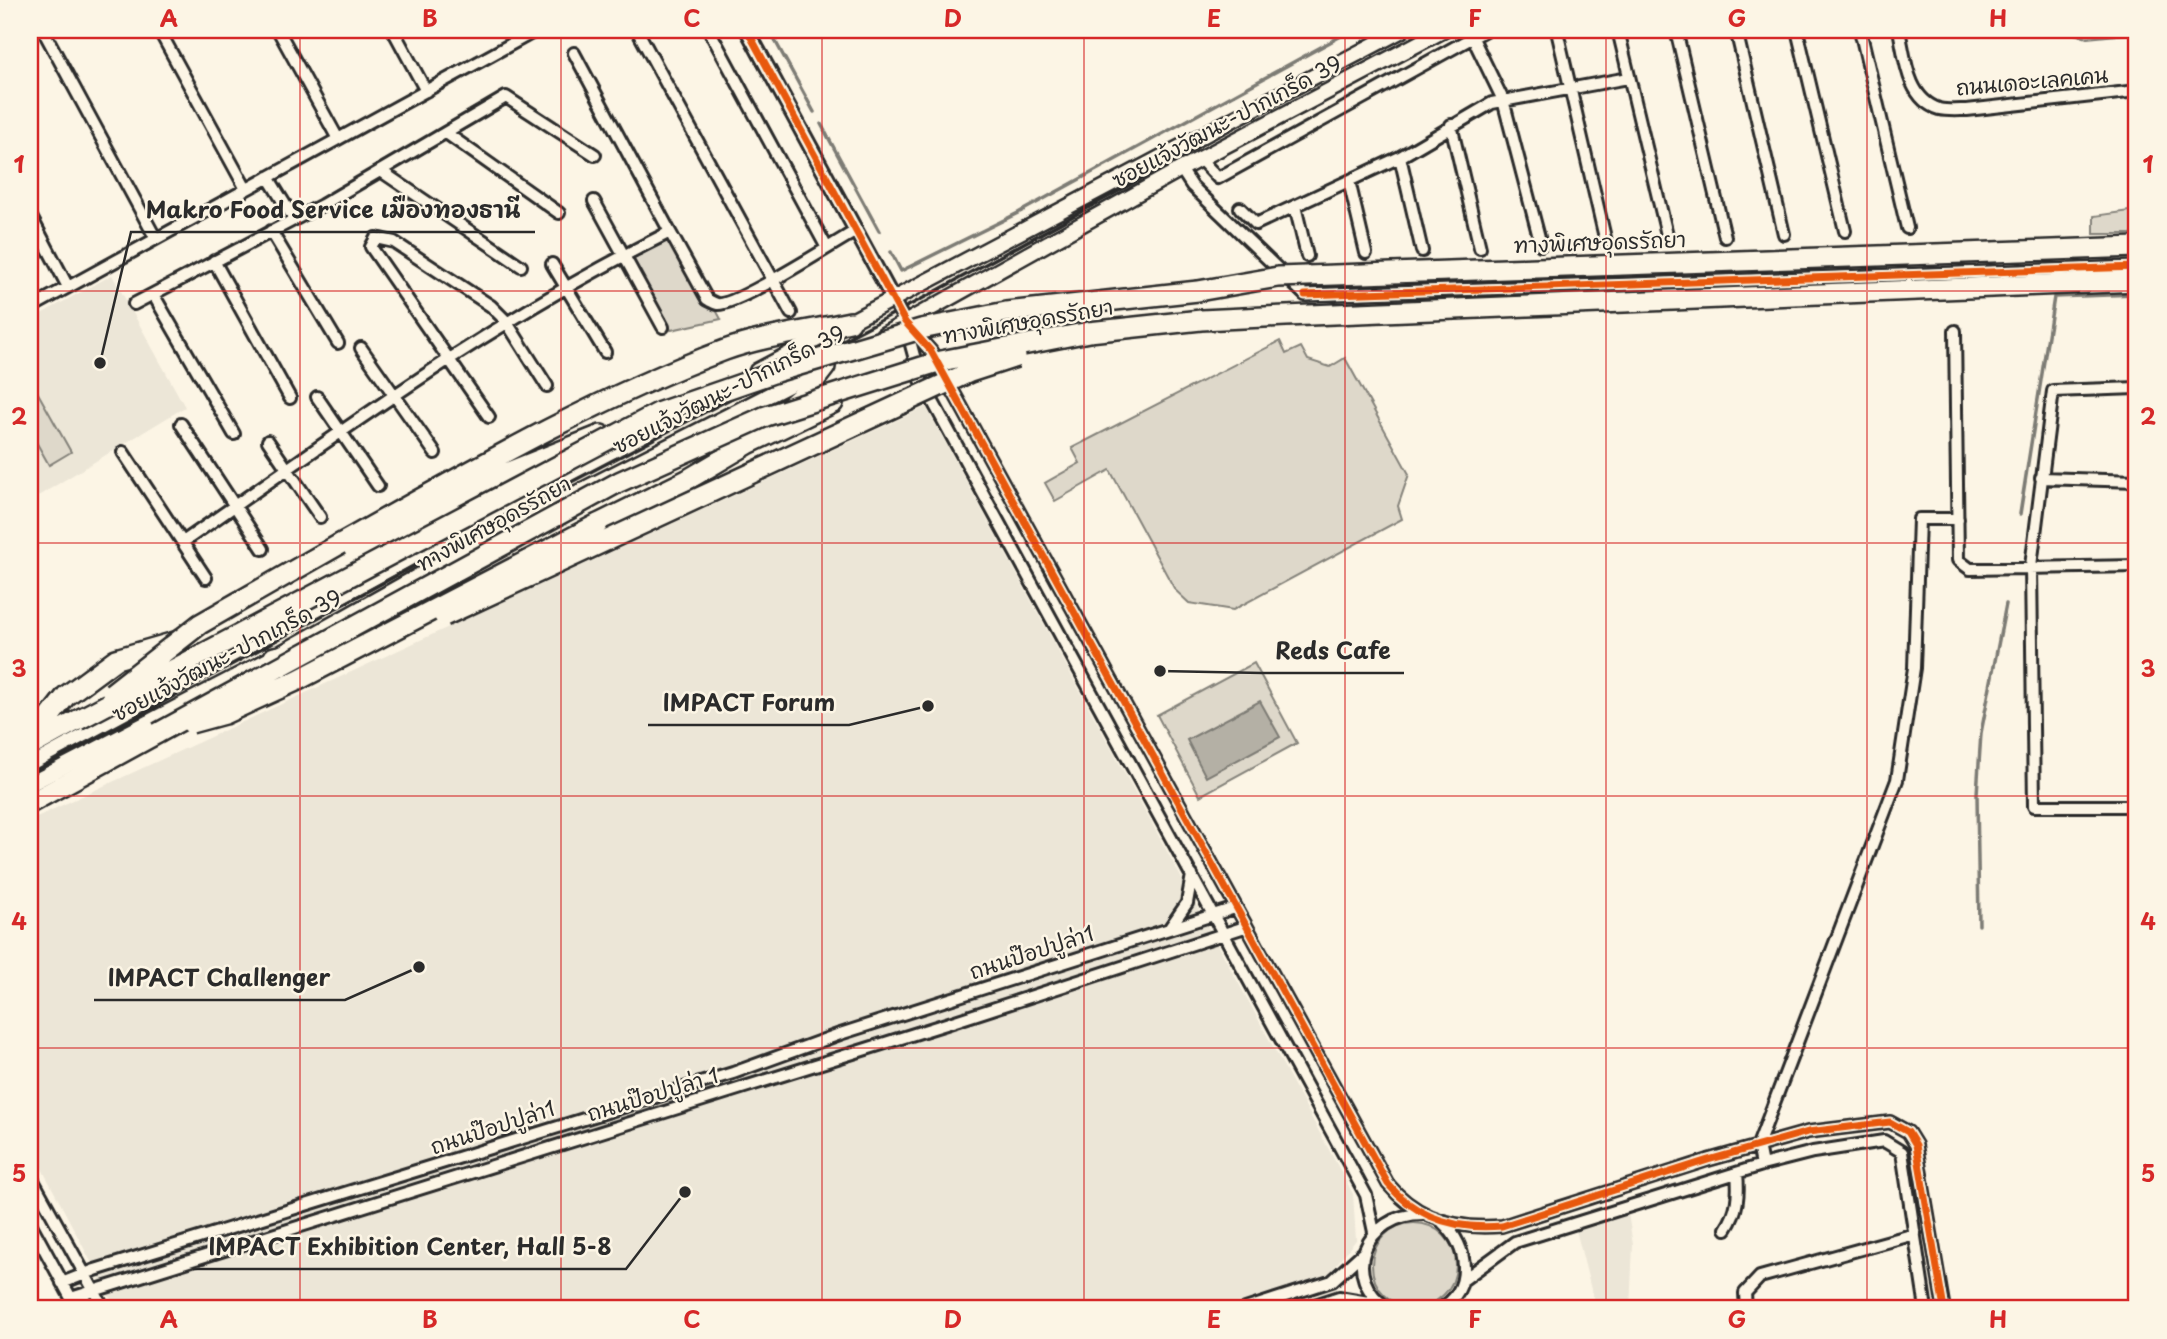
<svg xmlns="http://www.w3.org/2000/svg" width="2167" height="1339" font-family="'Playpen Sans','Playpen Sans Thai',sans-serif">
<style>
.built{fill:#ece6d7}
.green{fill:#ded8ca;stroke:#84827a;stroke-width:2}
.water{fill:#b4b0a5;stroke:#7d7b74;stroke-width:2}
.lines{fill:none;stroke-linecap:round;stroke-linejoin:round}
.stream{stroke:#7d7b74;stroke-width:3.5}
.minor-casing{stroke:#2b2b2b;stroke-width:16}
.tertiary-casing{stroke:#2b2b2b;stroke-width:18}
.secondary-casing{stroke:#2b2b2b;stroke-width:19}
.motorway-casing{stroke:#2b2b2b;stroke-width:24}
.minor{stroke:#fcf5e5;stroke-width:10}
.tertiary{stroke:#fcf5e5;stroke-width:12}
.secondary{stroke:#fcf5e5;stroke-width:14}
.motorway{stroke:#fcf5e5;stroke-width:19}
.rail{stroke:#2b2b2b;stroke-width:3.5}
.motorway-bridge-casing{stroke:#2b2b2b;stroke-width:24;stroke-linecap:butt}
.motorway-bridge{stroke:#fcf5e5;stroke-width:19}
.cycleway-casing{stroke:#fcf5e5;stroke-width:11}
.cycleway{stroke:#e8590c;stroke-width:7}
.grid{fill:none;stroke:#d62828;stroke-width:2;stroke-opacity:0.55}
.labels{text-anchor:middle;stroke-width:5;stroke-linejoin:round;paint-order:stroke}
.street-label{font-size:21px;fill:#2b2b2b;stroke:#fcf5e5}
.leader{fill:none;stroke:#2b2b2b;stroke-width:2.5}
.callout-dot{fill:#2b2b2b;stroke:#fcf5e5;stroke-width:2.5}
.callout-label{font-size:23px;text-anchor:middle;font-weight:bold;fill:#2b2b2b;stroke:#fcf5e5;stroke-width:5;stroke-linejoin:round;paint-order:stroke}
.neatline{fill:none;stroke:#d62828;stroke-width:2.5}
.grid-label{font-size:23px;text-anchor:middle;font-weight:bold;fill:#d62828}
</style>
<rect width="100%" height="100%" fill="#fcf5e5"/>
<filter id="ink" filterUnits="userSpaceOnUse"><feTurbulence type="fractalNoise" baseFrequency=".0143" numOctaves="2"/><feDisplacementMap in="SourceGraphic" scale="14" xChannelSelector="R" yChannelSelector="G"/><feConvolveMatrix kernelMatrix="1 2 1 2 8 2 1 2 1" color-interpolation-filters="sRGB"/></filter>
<g filter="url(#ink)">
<path class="built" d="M112,275L185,407L30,501V320Z
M926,407L1353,1194L1356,1240L1327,1276L1223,1309H116L30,1146V820Z
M1628,1213L1633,1245L1630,1309H1596L1576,1230Z"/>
<path class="green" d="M2137,210V234H2094V216Z
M676,237L721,319L671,330L631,259Z
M1280,341L1286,354L1301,347L1308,360L1330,367L1345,358L1409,474L1398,506L1402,519L1233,610L1189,603L1175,590L1110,470L1055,501L1045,483L1080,463L1072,448Z
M30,379L71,452L49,465L30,431Z
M1254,663L1297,743L1200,796L1157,715Z
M1372 1265a42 42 0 1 1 84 0a42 42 0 1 1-84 0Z"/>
<path class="water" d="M2062,30H2137V33L2087,38Z
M1260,701L1280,737L1206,777L1187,740Z"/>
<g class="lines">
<path class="stream" d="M772,35L814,112
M821,124L879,231
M891,252L901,271L1018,213L1352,30
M2020,514L2054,297L2137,294
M1979,925L1977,794L1981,733L2006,604"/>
<defs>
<path id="minor" d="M43,30L156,239
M159,30L246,189
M278,30L338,139
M393,30L426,91
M637,30L791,313
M709,30L827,248
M1469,30L1503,100L1541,245
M1618,30L1668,239
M1676,30L1725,237
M1736,30L1784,234
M1797,30L1845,231
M1860,30L1907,228
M1899,30C1905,57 1907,99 1939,109C1947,111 1959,110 1967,110L2137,91
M1557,31L1606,242
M574,53L670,232
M1451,125L1480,248
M446,133L559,213
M1400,157L1422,251
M1200,159L1218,178L1486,30
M1181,169L1192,186L1305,295L2137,267
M381,171L521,266
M268,177L294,219
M1349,181L1366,253
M594,201L663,327
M1295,206L1307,256
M1240,208L1256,224L1400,157L1492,103L1628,78
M30,215L68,287
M271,231L338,343
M214,261L290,398
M552,264L605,352
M153,294L234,434
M893,299L905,322L931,351L1388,1184C1417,1219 1457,1230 1502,1226L1708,1160L1808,1132L1890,1122L1908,1132L1916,1145L1944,1309
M134,304L322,205L506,97L595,155
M30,308L537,30
M907,330L920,378L1366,1195L1374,1232
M1955,331L1958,560L1970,569L2137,566
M361,348L435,453
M2137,388L2053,391L2031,566L2034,806H2137
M317,397L378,486
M489,417L371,247L376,238L394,242L491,306L506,321L547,386
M181,424L263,549
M268,441L320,517
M123,452L206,578
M2041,478L2137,481
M183,542C342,431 496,318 670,232L707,299C708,300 716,304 717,304C736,307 834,243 856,231
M1169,929L1187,903L1192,875
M1762,1165L1758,1145L1897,780L1914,668L1919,519H1958
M30,1175L104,1309
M30,1223L77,1309
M1726,1229C1738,1211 1739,1194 1737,1173
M1463,1280L1515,1242L1762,1165L1813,1152L1884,1141L1902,1152L1926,1309
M62,1283L95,1270L733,1073L840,1034L1235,908
M71,1298L946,1024L1245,927
M1245,1309L1332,1281L1364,1252
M1302,1309L1339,1297L1380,1304
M1389,1309C1338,1277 1365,1214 1423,1214
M1440,1309C1474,1289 1469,1247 1443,1223
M1746,1309L1745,1293L1760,1277L1915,1234"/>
<path id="tertiary" d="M747,30L893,299"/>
<path id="secondary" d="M883,335L1181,169L1444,30
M757,371L1402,30
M30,766L541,486
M30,784L274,657L463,551L822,368"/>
<path id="motorway" d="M1089,332L1201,320L1286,316L2137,281
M783,412L804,394L825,367
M598,524L687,480L748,444L833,403
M340,544C465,474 591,400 725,350C764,336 810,331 850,322
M274,657L374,639
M30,742L66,696L116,659L213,631L481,483L601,435
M31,746L78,720
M30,803L158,733"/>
</defs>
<use href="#minor" class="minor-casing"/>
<use href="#tertiary" class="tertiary-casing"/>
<use href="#secondary" class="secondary-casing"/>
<use href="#motorway" class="motorway-casing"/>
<use href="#minor" class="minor"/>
<use href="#tertiary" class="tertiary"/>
<use href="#secondary" class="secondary"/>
<use href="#motorway" class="motorway"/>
<path class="rail" d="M30,773L533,502L931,294L1197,148"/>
<defs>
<path id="motorway-bridge" d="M444,616L970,372L1016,357
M112,693L200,624L340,544
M78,720L660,412L776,372L921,329L1006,312L1198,291L1278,277L2137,247
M191,723L224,714L298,680L598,524
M158,733L619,482L766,416L941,361L1089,332"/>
</defs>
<use href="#motorway-bridge" class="motorway-bridge-casing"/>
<use href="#motorway-bridge" class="motorway-bridge"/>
<defs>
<path id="cycleway" d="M747,30L905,322L931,351L1388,1184C1417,1219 1457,1230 1502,1226L1708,1160L1808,1132L1890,1122L1908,1132L1916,1145L1944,1309
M1305,295L2137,267"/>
</defs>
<use href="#cycleway" class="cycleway-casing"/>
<use href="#cycleway" class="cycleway"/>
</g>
</g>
<path class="grid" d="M300,30V1309M561,30V1309M822,30V1309M1084,30V1309M1345,30V1309M1606,30V1309M1867,30V1309M30,291H2137M30,543H2137M30,796H2137M30,1048H2137"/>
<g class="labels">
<g class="street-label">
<text transform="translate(2032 82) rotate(-5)" y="7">ถนนเดอะเลคเคน</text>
<text transform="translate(1227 122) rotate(-28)" y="7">ซอยแจ้งวัฒนะ-ปากเกร็ด 39</text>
<text transform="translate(1600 243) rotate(-2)" y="7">ทางพิเศษอุดรรัถยา</text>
<text transform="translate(1028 322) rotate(-10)" y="7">ทางพิเศษอุดรรัถยา</text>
<text transform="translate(729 390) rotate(-27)" y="7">ซอยแจ้งวัฒนะ-ปากเกร็ด 39</text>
<text transform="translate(494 524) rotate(-29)" y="7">ทางพิเศษอุดรรัถยา</text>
<text transform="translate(227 656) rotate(-28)" y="7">ซอยแจ้งวัฒนะ-ปากเกร็ด 39</text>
<text transform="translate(1032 953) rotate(-18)" y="7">ถนนป๊อปปูล่า1</text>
<text transform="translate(653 1095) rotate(-17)" y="7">ถนนป๊อปปูล่า 1</text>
<text transform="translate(493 1128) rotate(-18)" y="7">ถนนป๊อปปูล่า1</text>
</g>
</g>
<path class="leader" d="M100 363L131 232H535M1160 671L1262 673H1404M928 706L849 725H648M419 967L345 1000H94M685 1192L626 1269H193"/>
<g class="callout-dot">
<circle cx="100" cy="363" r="7"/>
<circle cx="1160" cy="671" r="7"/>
<circle cx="928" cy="706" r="7"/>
<circle cx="419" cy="967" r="7"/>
<circle cx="685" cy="1192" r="7"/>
</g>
<g class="callout-label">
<text x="333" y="218">Makro Food Service เมืองทองธานี</text>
<text x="1333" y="659">Reds Cafe</text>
<text x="749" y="711">IMPACT Forum</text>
<text x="219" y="986">IMPACT Challenger</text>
<text x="410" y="1255">IMPACT Exhibition Center, Hall 5-8</text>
</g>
<rect width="2167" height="1339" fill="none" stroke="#fcf5e5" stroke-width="77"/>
<rect x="38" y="38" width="2090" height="1262" class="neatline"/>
<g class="grid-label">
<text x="169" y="27">A</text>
<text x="430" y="27">B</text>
<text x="692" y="27">C</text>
<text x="953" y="27">D</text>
<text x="1214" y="27">E</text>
<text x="1475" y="27">F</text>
<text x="1737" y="27">G</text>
<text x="1998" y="27">H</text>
<text x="19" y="173">1</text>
<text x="2148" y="173">1</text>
<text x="19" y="425">2</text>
<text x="2148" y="425">2</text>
<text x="19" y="677">3</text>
<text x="2148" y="677">3</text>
<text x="19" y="930">4</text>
<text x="2148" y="930">4</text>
<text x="19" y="1182">5</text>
<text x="2148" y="1182">5</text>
<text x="169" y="1328">A</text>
<text x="430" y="1328">B</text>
<text x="692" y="1328">C</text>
<text x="953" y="1328">D</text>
<text x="1214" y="1328">E</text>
<text x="1475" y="1328">F</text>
<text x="1737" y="1328">G</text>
<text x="1998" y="1328">H</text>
</g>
</svg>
